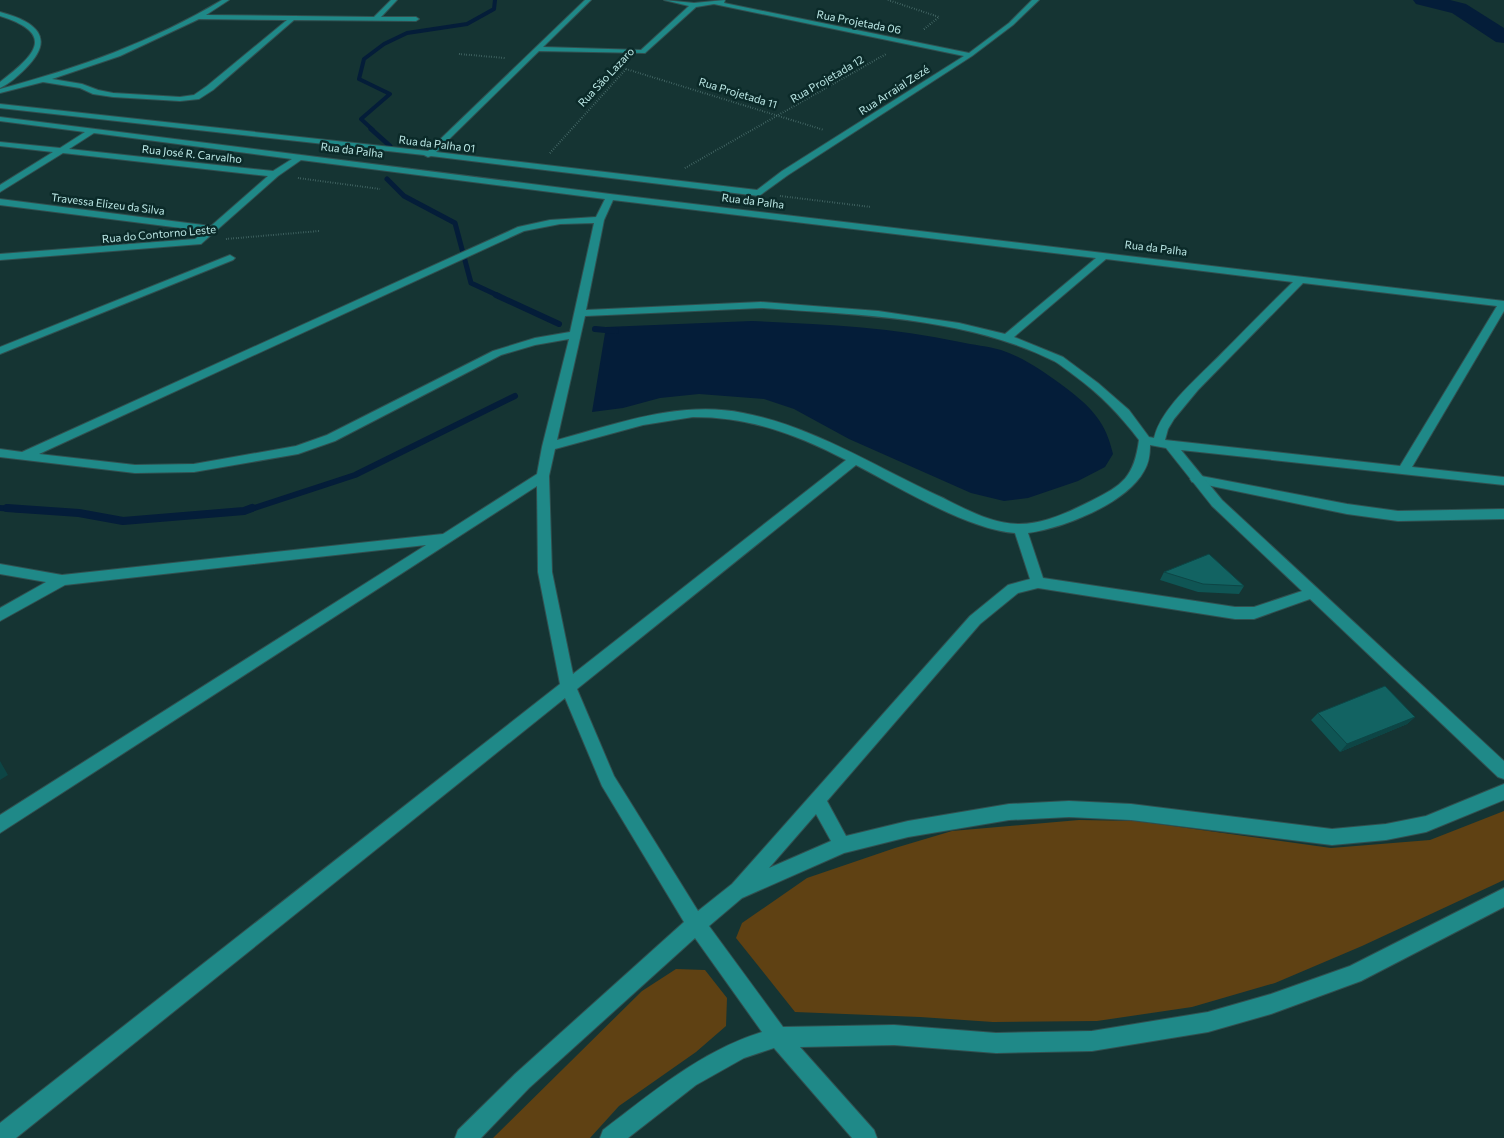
<svg xmlns="http://www.w3.org/2000/svg" width="1504" height="1138" font-family="Commissioner,sans-serif">
<style>
.green{fill:#5f4113}
.water{fill:#041d39}
.lines{fill:none;stroke-linecap:round;stroke-linejoin:round}
.stream-far3{stroke:#041d39;stroke-width:4}
.stream-far2{stroke:#041d39;stroke-width:5}
.stream-far1{stroke:#041d39;stroke-width:6}
.stream{stroke:#041d39;stroke-width:8}
.river{fill:#041d39;fill-rule:evenodd}
.service-casing{stroke:#315050;stroke-width:2}
.minor-casing{stroke:#315050;stroke-width:2}
.path{stroke:#618684;stroke-width:2;stroke-dasharray:0.5 2;stroke-linecap:butt}
.service{fill:#1f8988;fill-rule:evenodd}
.minor{fill:#1f8988;fill-rule:evenodd}
.wall{fill:#0f5554}
.shaded-wall{fill:#0d4545}
.building{fill:#126362;stroke:#0d4545}
.labels{text-anchor:middle;stroke-width:5;stroke-linejoin:round;paint-order:stroke}
.far-street-label{font-size:11px;fill:#bce8e6;stroke:#0b2a29}
</style>
<rect width="100%" height="100%" fill="#153433"/>
<path class="green" d="M1504,811V880L1362,946L1275,983L1192,1007L1097,1021L993,1022L920,1017L795,1012L736,938L742,923L807,878L895,848L952,831L1079,820L1136,821L1331,848L1430,840Z
M676,969L705,970L727,998L726,1026L696,1052L619,1106L590,1138H493L642,991Z"/>
<path class="water" d="M752,321C823,324 891,327 960,342C973,345 988,346 1001,350C1025,358 1046,373 1066,388C1091,407 1106,422 1113,454L1105,467L1078,481L1028,498L1004,501L971,493L849,439L794,409L764,399L699,394L660,398L623,408L592,412L606,327Z"/>
<g class="lines">
<path class="stream-far3" d="M373,130L361,119L390,94L359,79L364,59L384,44L407,33L467,24L494,9L495,0"/>
<path class="stream-far2" d="M371,129L390,146
M387,179L404,196L455,223L471,283L499,296"/>
<path class="stream-far1" d="M496,295L559,324
M595,329L616,331
M0,508L27,510
M248,510L355,475L515,396"/>
<path class="stream" d="M7,508L79,513L123,521L244,511L252,508"/>
<path class="river" d="M1413,0H1450L1466,4L1504,28V43L1496,42L1452,13L1416,4Z"/>
<defs>
<path id="service" d="M1196,475L1347,504L1398,511L1504,509V519L1398,521L1347,514L1192,482L1190,479Z"/>
<path id="minor" d="M222,0H229L206,15L374,17L391,0H397L381,17H416L419,19L416,21L294,20L213,90L199,99L180,101L113,97L93,94L80,88L43,82L0,93V89C78,68 152,42 222,0ZM199,19L287,20L207,86L194,95L180,97L113,93L98,90L82,84L52,79L120,56Z
M585,0H591L543,47L641,50L689,6L664,0L694,3L725,0L724,3L969,53L1009,23L1032,0H1039L1013,25L972,56L788,175L759,196L431,156L428,157L424,155L0,108V104L428,151ZM714,4L964,56L782,171L757,190L436,152L539,51L645,53L696,7Z
M0,12C34,21 58,37 25,69C18,76 9,84 0,88V82C35,55 57,34 0,16Z
M0,117L610,194L1504,301V311L1412,467L1504,477V485L1181,450L1222,500L1504,761V779L1498,777L1310,599L1254,619H1235L1038,588L1018,593L980,624L827,801L846,836L908,821L1009,804L1069,801L1131,804L1332,829L1386,824L1426,816L1504,784V800L1426,832L1386,840L1332,845L1131,820L1069,817L1009,820L908,837L844,853L742,898L709,926L783,1027L894,1025L996,1033L1092,1031L1208,1012L1271,994L1350,966L1504,888V907L1361,981L1271,1014L1208,1032L1092,1051L996,1053L894,1045L800,1047L874,1130L877,1138H852L774,1048L744,1058L696,1085L628,1138H600L603,1130C653,1092 701,1051 762,1032L695,938L529,1088L481,1138H455L458,1130L515,1074L684,922L602,786L565,698L16,1138H0V1123L560,684L538,572L537,486L0,833V815L426,545L65,585L0,621V608L46,582L0,574V564L62,575L443,534L537,474L542,447L569,339L535,345L501,355L335,441L298,454L194,472L135,473L0,457V449L22,452L518,227L550,220L596,217L605,199L301,160L278,176L201,244L0,260V254L195,239L205,231L0,205V199L211,226L268,176L63,153L0,192V185L53,152L0,146V142L60,148L85,132L0,121ZM94,133L292,159L273,171L69,149ZM613,200L1096,258L1005,334L959,323L878,311L761,302L586,310L604,220ZM594,223L570,332L535,338L493,351L327,435L296,446L194,464L135,465L39,454L524,231L560,224ZM1106,259L1293,282C1269,305 1246,329 1223,352C1201,375 1161,407 1154,438L1149,437L1129,410L1098,383L1063,357L1014,337ZM1303,283L1497,306L1400,466L1165,440L1168,429L1174,419L1198,390ZM761,308C857,315 966,317 1054,361C1061,365 1068,371 1075,376C1101,395 1120,415 1139,440C1134,477 1123,485 1091,501C1069,512 1044,524 1019,524C992,524 965,509 941,497C875,467 815,427 743,413C681,400 616,424 557,440L585,316ZM693,417C750,417 796,434 846,460L573,674L552,572L549,476L555,449L643,425ZM1150,445L1166,448L1212,506L1302,591L1254,607H1235L1043,578L1028,533C1063,528 1126,504 1144,471C1149,463 1150,454 1150,445ZM856,465C898,487 969,530 1015,533L1030,579L1008,585L970,616L732,884L698,911L614,776L577,689ZM816,814L831,841L769,868Z
M230,255L235,258L233,260L0,354V347Z"/>
</defs>
<use href="#service" class="service-casing"/>
<use href="#minor" class="minor-casing"/>
<path class="path" d="M888,0L939,17L923,30
M459,54L505,58
M626,69L824,130
M550,153L627,68
M685,168L886,54
M298,178L380,189
M780,196L871,207
M226,239L319,231"/>
<use href="#service" class="service"/>
<use href="#minor" class="minor"/>
</g>
<path class="wall" d="M1164,572L1244,586L1239,594L1198,592L1160,580Z
M1318,713L1415,717L1407,724L1340,752L1311,720Z"/>
<path class="shaded-wall" d="M1415,717L1407,724L1340,752L1347,744Z
M0,761L8,775L0,780Z"/>
<path class="building" d="M1209,554L1244,586L1203,584L1164,572Z
M1385,686L1415,717L1347,744L1318,713Z"/>
<g class="labels">
<g class="far-street-label">
<text transform="translate(859 22) rotate(11)" y="4">Rua Projetada 06</text>
<text transform="translate(606 77) rotate(-47)" y="4">Rua São Lazaro</text>
<text transform="translate(827 79) rotate(-30)" y="4">Rua Projetada 12</text>
<text transform="translate(894 90) rotate(-33)" y="4">Rua Arraial Zezé</text>
<text transform="translate(738 93) rotate(17)" y="4">Rua Projetada 11</text>
<text transform="translate(437 144) rotate(7)" y="4">Rua da Palha 01</text>
<text transform="translate(352 150) rotate(7)" y="4">Rua da Palha</text>
<text transform="translate(192 154) rotate(6)" y="4">Rua José R. Carvalho</text>
<text transform="translate(753 201) rotate(7)" y="4">Rua da Palha</text>
<text transform="translate(108 204) rotate(7)" y="4">Travessa Elizeu da Silva</text>
<text transform="translate(159 234) rotate(-5)" y="4">Rua do Contorno Leste</text>
<text transform="translate(1156 248) rotate(7)" y="4">Rua da Palha</text>
</g>
</g>
</svg>
